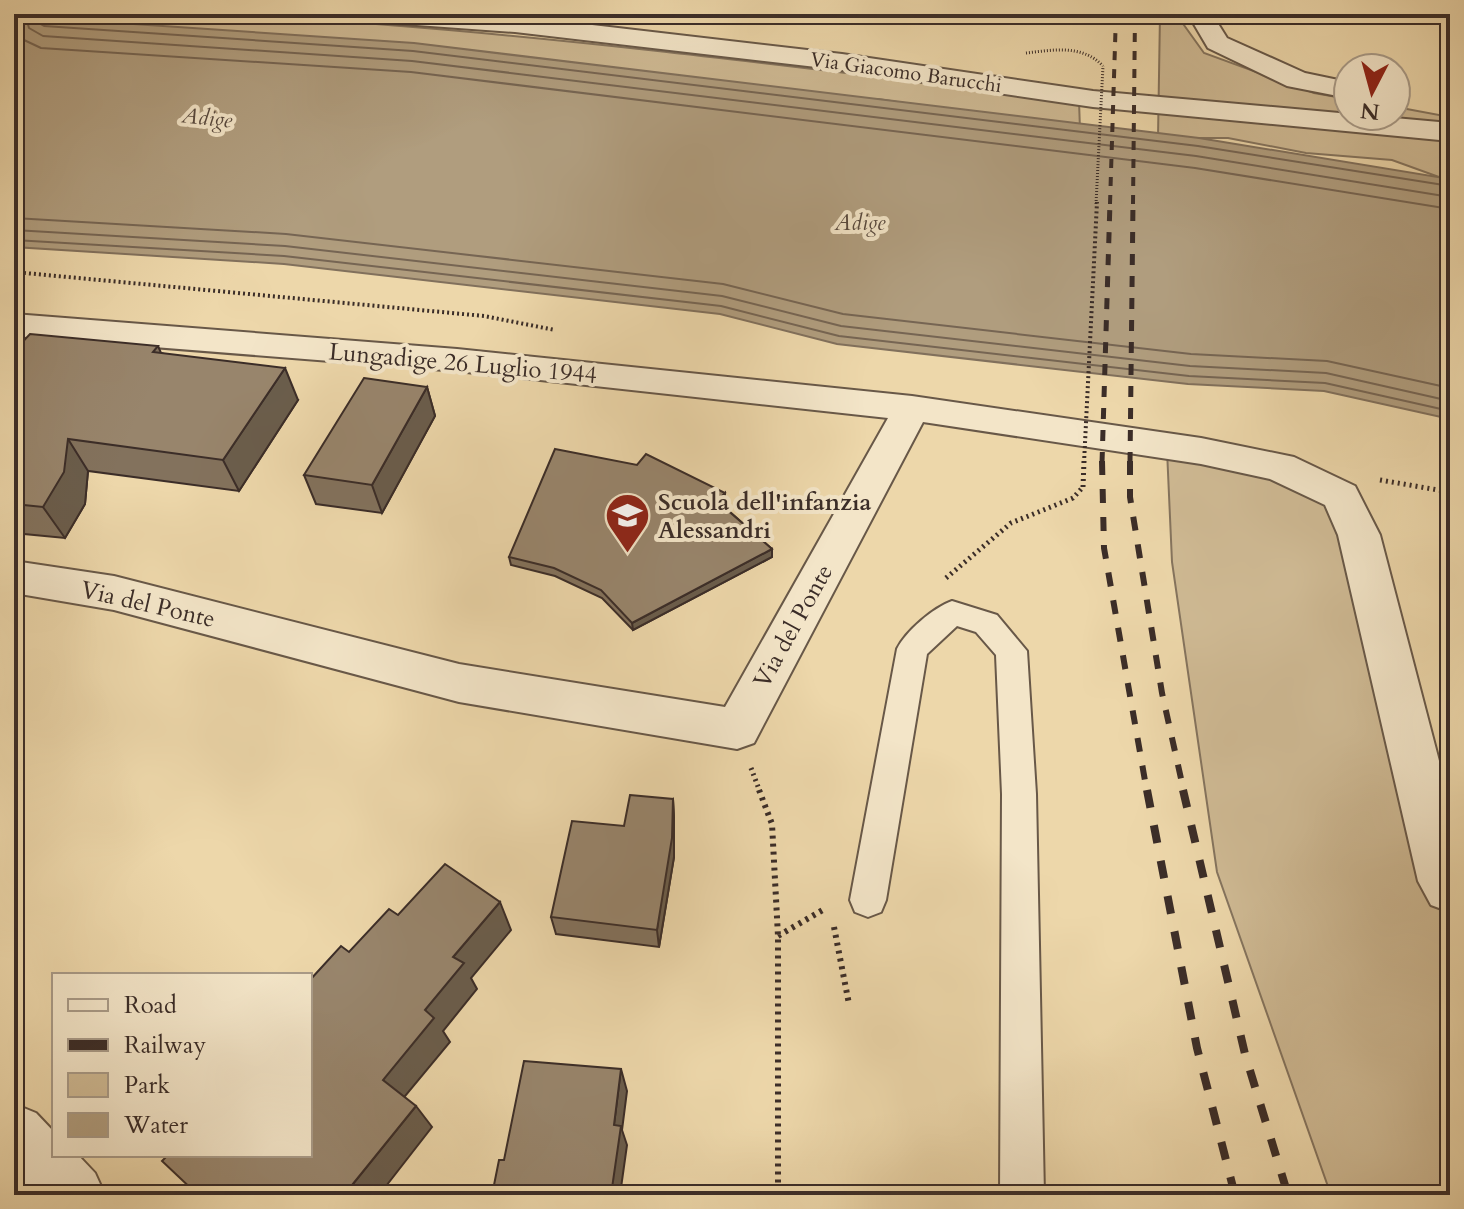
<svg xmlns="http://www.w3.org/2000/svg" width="1464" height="1209" font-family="Cardo,serif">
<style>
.green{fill:#cfba94;stroke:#85745e;stroke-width:2}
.water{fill:#b09d7e;stroke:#81705c;stroke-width:2}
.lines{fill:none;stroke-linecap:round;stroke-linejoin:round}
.shore{stroke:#766553;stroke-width:2}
.lane-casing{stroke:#685848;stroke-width:4}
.street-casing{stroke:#685848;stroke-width:4}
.path-far3{stroke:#3b2d28;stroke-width:3;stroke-dasharray:1 2;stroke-linecap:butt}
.path-far2{stroke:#3b2d28;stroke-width:4;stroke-dasharray:2 3;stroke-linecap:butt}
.path-far1{stroke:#3b2d28;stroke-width:5;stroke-dasharray:2 4;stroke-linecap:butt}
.path{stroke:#3b2d28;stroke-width:6;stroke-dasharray:3 5;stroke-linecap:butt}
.lane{fill:#f3e5c8;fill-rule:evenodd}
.street{fill:#f3e5c8;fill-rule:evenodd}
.rail-far3{stroke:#3b2d28;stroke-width:4;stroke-dasharray:9 9;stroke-linecap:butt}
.rail-far2{stroke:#3b2d28;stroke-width:5;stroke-dasharray:11 11;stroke-linecap:butt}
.rail-far1{stroke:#3b2d28;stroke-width:6;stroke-dasharray:14 14;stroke-linecap:butt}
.rail{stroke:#3b2d28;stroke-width:8;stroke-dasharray:18 18;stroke-linecap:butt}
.path-bridge-far2{stroke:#3b2d28;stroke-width:3;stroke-dasharray:1 2;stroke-linecap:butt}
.path-bridge-far1{stroke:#3b2d28;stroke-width:4;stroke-dasharray:2 3;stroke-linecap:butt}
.path-bridge{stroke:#3b2d28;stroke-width:5;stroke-dasharray:2 4;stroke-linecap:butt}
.wall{fill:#83725d;stroke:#3b2d28;stroke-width:2}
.shaded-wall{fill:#6a5d4c;stroke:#3b2d28;stroke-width:2}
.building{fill:#98856c;stroke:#3b2d28;stroke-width:2}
.labels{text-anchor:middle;stroke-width:8;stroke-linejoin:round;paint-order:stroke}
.far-street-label{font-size:20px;fill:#3b2d28;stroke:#f3e5c8}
.far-water-label{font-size:22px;font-style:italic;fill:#58493e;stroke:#f3e5c8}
.street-label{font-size:24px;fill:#3b2d28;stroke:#f3e5c8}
.poi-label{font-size:24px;font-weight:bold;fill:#3b2d28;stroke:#f3e5c8;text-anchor:start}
</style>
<rect width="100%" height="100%" fill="#edd7aa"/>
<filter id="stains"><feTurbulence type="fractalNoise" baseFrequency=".0025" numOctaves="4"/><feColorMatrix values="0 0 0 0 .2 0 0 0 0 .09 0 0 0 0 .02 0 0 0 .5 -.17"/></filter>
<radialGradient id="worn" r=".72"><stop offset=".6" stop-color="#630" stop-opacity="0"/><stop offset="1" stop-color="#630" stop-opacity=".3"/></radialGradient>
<path class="green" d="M14,14C139,14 263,15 388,25C619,43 849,74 1079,101L1080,130L878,99L861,101L14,64Z
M1160,14H1176L1204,53L1314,93L1348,99V116H1396V107L1450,117V181L1392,160L1306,153L1228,138H1158Z
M1167,450L1306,473L1334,519L1450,830V1195H1331L1217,872L1172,562Z"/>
<path class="water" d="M14,16L414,43L1199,138L1450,179V419L1324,391L1188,384L837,344L720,314L284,264L14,247Z"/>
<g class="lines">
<path class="shore" d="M25,14L29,28L43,36L412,61L1196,156L1450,197
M35,14L37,22L44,26L413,51L1198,146L1450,186
M14,23L24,40L41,48L411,72L1195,168L1450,209
M14,218L286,234L723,284L843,314L1191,354L1327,361L1450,388
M14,230L285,246L722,296L841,326L1190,366L1326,373L1450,401
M14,240L284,256L721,306L839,336L1189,376L1325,383L1450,411"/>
<defs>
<path id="lane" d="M952,601L997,615L1027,651L1036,794L1044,1195H1000L1002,794L996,655L976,632L957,626L927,654L886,900L881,912L868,917L855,912L850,900L897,649C906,631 933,608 952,601Z"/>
<path id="street" d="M349,14L515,16L842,54L1093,91L1450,123V141L1093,107L842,70L515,32L361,21L352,19Z
M1188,14H1212L1227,38L1305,73L1348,82V98L1287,86L1208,48Z
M14,314L457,349L912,396L1201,438L1294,457L1355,486L1380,535L1450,803V912L1431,905L1418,881L1338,535L1325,505L1270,479L1201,464L923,422L754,743L737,749L459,702L114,610L14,593V561L114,576L459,664L725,707L888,418L457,371L14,336Z
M14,1104L36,1113L54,1132V1155H78L95,1173L105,1195H29L14,1179Z"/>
</defs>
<use href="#lane" class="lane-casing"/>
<use href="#street" class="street-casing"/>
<path class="path-far3" d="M1026,53C1053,50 1082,44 1103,66"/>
<path class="path-far2" d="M14,272L484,316L555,330"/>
<path class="path-far1" d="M1380,480L1450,492
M946,578L1011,523L1073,498L1083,487
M751,768L760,792"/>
<path class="path" d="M759,790L772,824L778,936V1195
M834,927L849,1004
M778,936L826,908"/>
<use href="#lane" class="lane"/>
<use href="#street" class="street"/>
<path class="rail-far3" d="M1110,204L1116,14
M1133,204L1135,14"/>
<path class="rail-far2" d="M1102,463L1110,202
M1130,463L1133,202"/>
<path class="rail-far1" d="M1102,461L1104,548L1147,792
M1130,461V497L1162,693L1184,792"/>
<path class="rail" d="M1147,790L1197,1048L1235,1195
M1183,790L1245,1054L1288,1195"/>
<path class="path-bridge-far2" d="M1096,204L1103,66"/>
<path class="path-bridge-far1" d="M1084,463L1097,202"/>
<path class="path-bridge" d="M1083,487L1084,461"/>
</g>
<path class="wall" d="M158,346L161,353L298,400L239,491L88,471L85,504L65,538L14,533V351Z
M427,387L435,416L382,513L316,504L304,475Z
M725,493V501L721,504L772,549V557L633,630L602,598L555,576L511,565L509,557Z
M673,799L674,818V857L659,947L556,934L551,917L624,826Z"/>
<path class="shaded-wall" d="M285,368L298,400L239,491L223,460Z
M427,387L435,416L382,513L372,485Z
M68,439L88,471L85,504L65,538L43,507Z
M725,493V501L717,509V501Z
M772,549V557L633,630L632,623Z
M673,799L674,818V857L659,947L657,930Z
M500,902L511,930L471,978L477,989L443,1031L450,1042L401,1101L383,1080L425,1010L453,957Z
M621,1069L627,1091L622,1130L627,1145L620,1195H611L614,1125Z
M416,1106L432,1127L379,1195H344Z"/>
<path class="building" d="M30,334L158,346L153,352L285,368L223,460L68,439L64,472L43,507L14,504V351Z
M364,378L427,387L372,485L304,475Z
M555,449L637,465L646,454L725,493L717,501L772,549L632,623L601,590L554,568L509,557Z
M630,795L673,799L672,838L657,930L551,917L572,821L624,826Z
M445,864L500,902L453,957L464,963L425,1010L434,1018L383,1080L416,1106L344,1195H198L162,1161L168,1155H310V980L341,946L349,952L389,909L398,915Z
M524,1061L621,1069L614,1125L621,1126L611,1195H492L499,1160H504Z"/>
<defs>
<symbol id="school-pin" viewBox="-11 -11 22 30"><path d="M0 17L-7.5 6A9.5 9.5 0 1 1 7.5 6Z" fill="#8f2418" stroke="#f3e5c8"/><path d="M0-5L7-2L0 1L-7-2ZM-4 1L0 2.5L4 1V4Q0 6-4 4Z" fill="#fff"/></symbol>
</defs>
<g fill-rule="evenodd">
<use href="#school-pin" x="602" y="490" width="51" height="69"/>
</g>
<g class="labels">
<g class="far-street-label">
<text transform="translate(906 72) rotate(8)" y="7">Via Giacomo Barucchi</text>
</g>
<g class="far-water-label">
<text transform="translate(207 117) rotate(6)" y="8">Adige</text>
<text x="860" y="230">Adige</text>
</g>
<g class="street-label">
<text transform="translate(463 363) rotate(5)" y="8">Lungadige 26 Luglio 1944</text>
<text transform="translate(148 604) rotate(13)" y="8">Via del Ponte</text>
<text transform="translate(793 626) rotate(-61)" y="8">Via del Ponte</text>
</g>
<g class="poi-label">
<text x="658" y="510">Scuola dell'infanzia<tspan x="658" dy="28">Alessandri</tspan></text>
</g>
</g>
<rect width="1464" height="1209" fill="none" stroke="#edd7aa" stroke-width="48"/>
<rect x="16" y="16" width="1432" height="1177" fill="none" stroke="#3b2d28" stroke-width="4"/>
<rect x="24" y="24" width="1416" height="1161" fill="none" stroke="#3b2d28" stroke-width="2"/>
<rect x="52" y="973" width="260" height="184" fill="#f3e5c8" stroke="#a99b88" stroke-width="2"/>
<rect x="68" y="999" width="40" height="12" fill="#f3e5c8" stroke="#a99b88" stroke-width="2"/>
<text x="124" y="1013" font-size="24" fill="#3b2d28">Road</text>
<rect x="68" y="1039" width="40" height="12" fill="#3b2d28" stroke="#a99b88" stroke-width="2"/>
<text x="124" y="1053" font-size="24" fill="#3b2d28">Railway</text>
<rect x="68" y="1073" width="40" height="24" fill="#cfba94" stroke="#a99b88" stroke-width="2"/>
<text x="124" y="1093" font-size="24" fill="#3b2d28">Park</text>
<rect x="68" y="1113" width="40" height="24" fill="#b09d7e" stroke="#a99b88" stroke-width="2"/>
<text x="124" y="1133" font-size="24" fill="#3b2d28">Water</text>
<g transform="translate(1372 92) rotate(186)"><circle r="38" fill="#f3e5c8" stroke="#a99b88" stroke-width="2"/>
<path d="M0-6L14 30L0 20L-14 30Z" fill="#8f2418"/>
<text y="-12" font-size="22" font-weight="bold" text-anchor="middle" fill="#3b2d28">N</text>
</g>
<rect width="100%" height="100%" filter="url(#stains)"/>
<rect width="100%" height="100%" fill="url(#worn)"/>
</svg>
